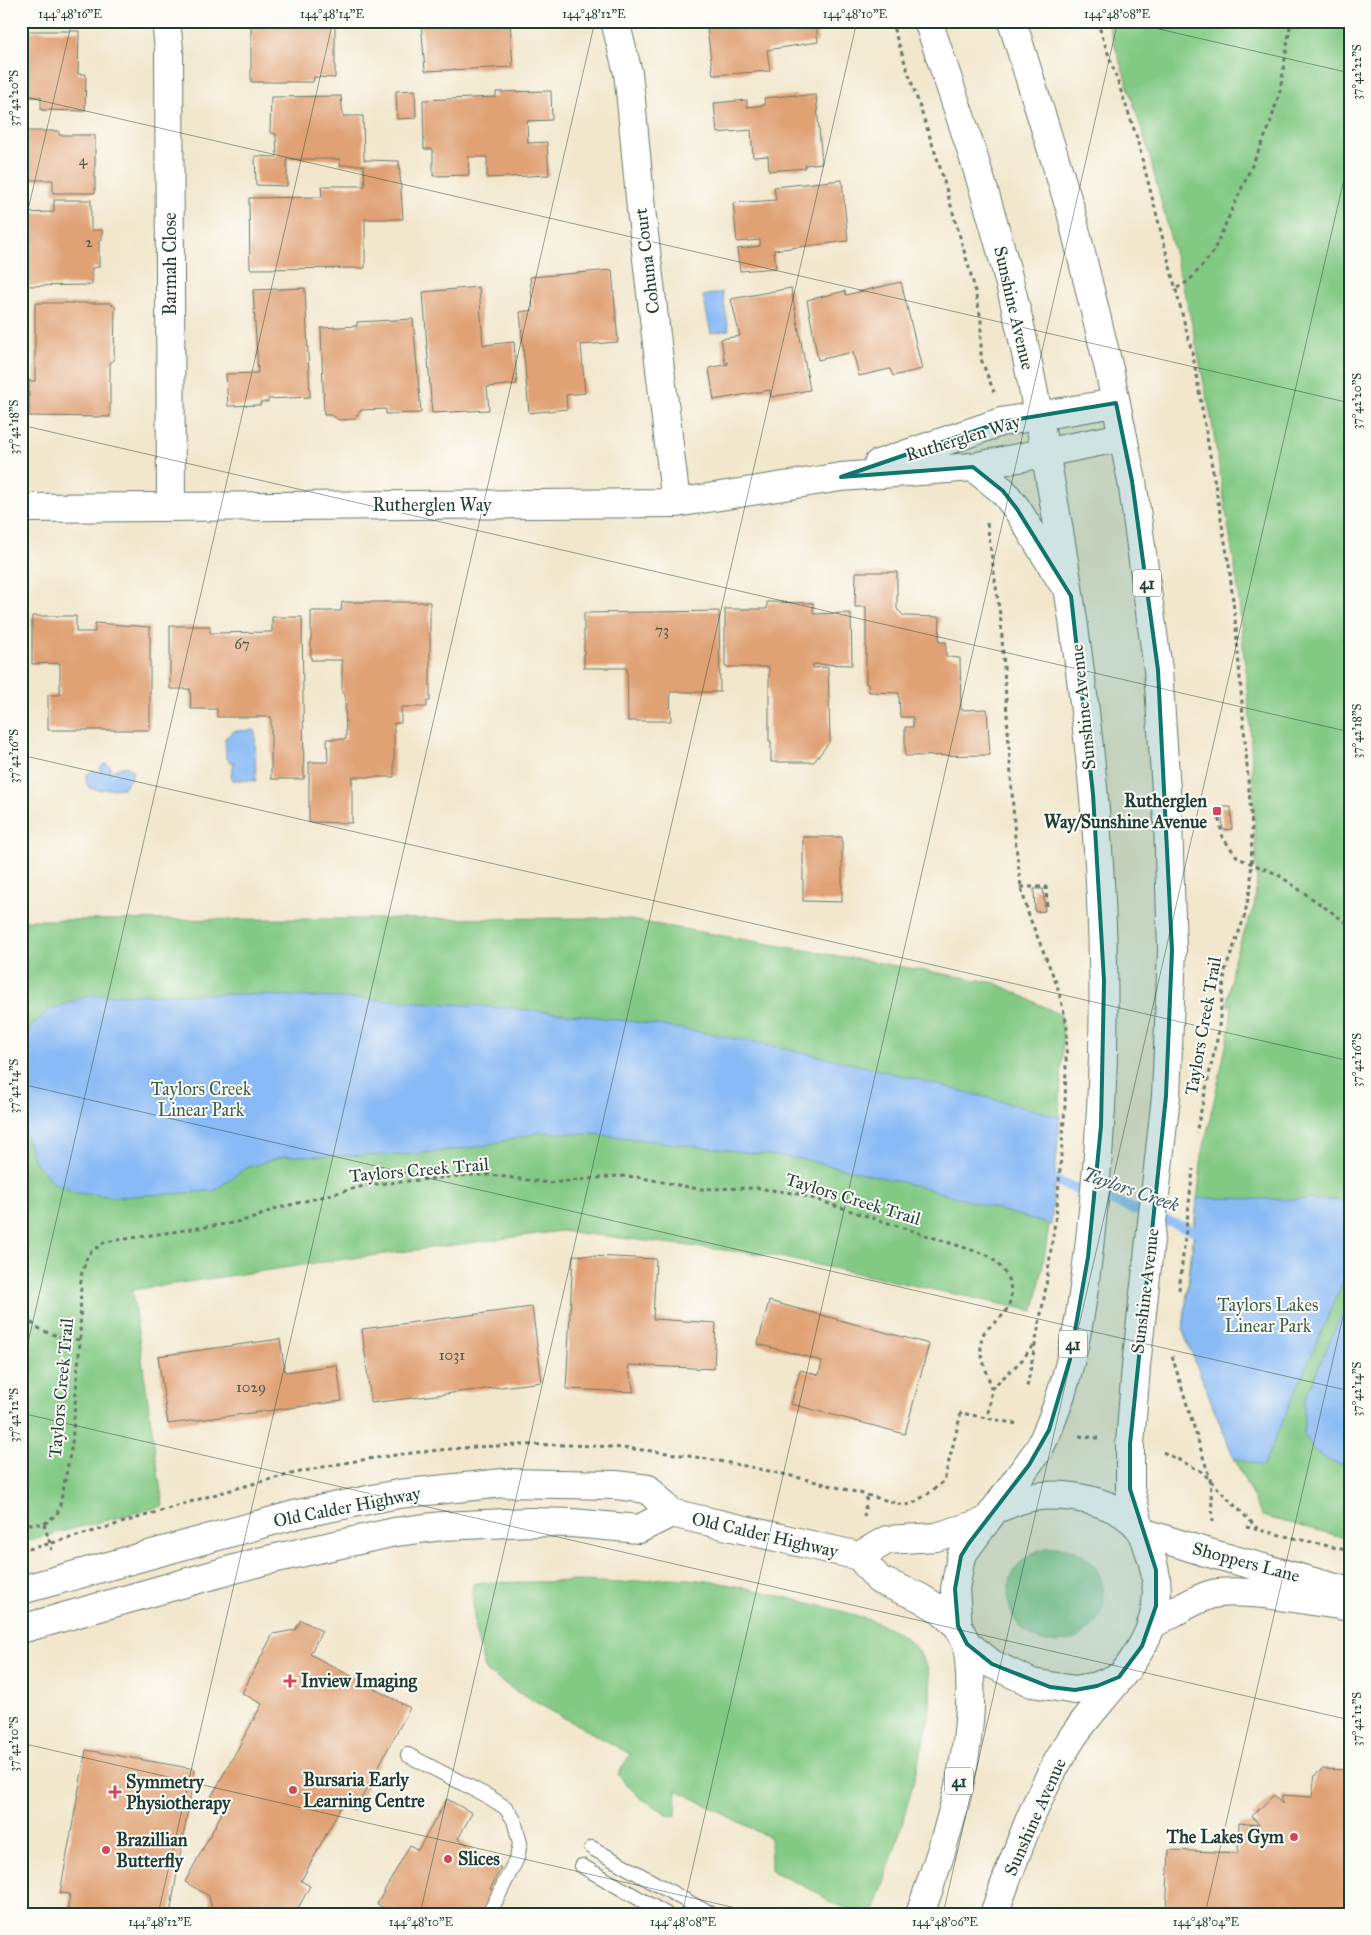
<svg xmlns="http://www.w3.org/2000/svg" width="1371" height="1935" font-family="'IM FELL Great Primer',serif">
<style>
.green{fill:#82c984;stroke:#50835c}
.water{fill:#89baf5;stroke:#547c94}
.lines{fill:none;stroke-linecap:round;stroke-linejoin:round}
.stream{stroke:#89baf5;stroke-width:10}
.building{fill:#e0a175}
.service-casing{stroke:#69786a;stroke-width:16}
.minor-casing{stroke:#69786a;stroke-width:30}
.tertiary-casing{stroke:#69786a;stroke-width:30}
.primary-casing{stroke:#69786a;stroke-width:30}
.path{stroke:#69786a;stroke-width:3;stroke-dasharray:4 4;stroke-linecap:butt}
.service{stroke:#fff;stroke-width:14}
.minor{stroke:#fff;stroke-width:28}
.tertiary{stroke:#fff;stroke-width:28}
.primary{stroke:#fff;stroke-width:28}
.marked{fill:#0f766e;fill-opacity:0.2;stroke:#0f766e;stroke-width:4;stroke-linejoin:round}
.ticks{fill:none;stroke:#1f3d34;stroke-width:1;stroke-opacity:0.45}
.poi-dot{fill:#d1495b;stroke:#fdfcf7;stroke-width:2}
.labels{text-anchor:middle;stroke-width:4;stroke-linejoin:round;paint-order:stroke}
.number-label{font-size:15px;fill:#4f5644}
.shield{fill:#fdfcf7;stroke:#62766e;stroke-width:1}
.shield-label{font-size:16px;font-weight:bold;fill:#1f3d34}
.street-label{font-size:18px;fill:#1f3d34;stroke:#fdfcf7}
.poi-label{font-size:18px;font-weight:bold;fill:#1f3d34;stroke:#fdfcf7;text-anchor:start}
.park-label{font-size:18px;fill:#386048;stroke:#fdfcf7}
.water-label{font-size:19px;font-style:italic;fill:#3a5c64;stroke:#fdfcf7}
.neatline{fill:none;stroke:#1f3d34;stroke-width:2}
.ticks-label{font-size:12px;text-anchor:middle;fill:#1f3d34}
</style>
<rect width="100%" height="100%" fill="#fdfcf7"/>
<filter id="ink" filterUnits="userSpaceOnUse"><feTurbulence type="fractalNoise" baseFrequency=".02" numOctaves="2"/><feDisplacementMap in="SourceGraphic" scale="10" xChannelSelector="R" yChannelSelector="G"/><feConvolveMatrix kernelMatrix="1 2 1 2 8 2 1 2 1" color-interpolation-filters="sRGB"/></filter>
<filter id="wash" filterUnits="userSpaceOnUse"><feTurbulence type="fractalNoise" baseFrequency=".0096" numOctaves="4" result="noise"/><feDisplacementMap in="SourceGraphic" scale="20" xChannelSelector="R" yChannelSelector="G"/><feGaussianBlur stdDeviation="1.12" result="paint"/><feColorMatrix in="noise" values="0 0 0 0 0 0 0 0 0 0 0 0 0 0 0 0 0 1.4 0 .05"/><feComposite in="paint" operator="in"/></filter>
<g filter="url(#wash)">
<rect width="100%" height="100%" fill="#f2e7cd"/>
<path class="green" d="M1107,21H1350V1539L1262,1516L1234,1458L1183,1331L1202,1155L1230,1028L1232,1001L1229,1007L1227,1002L1234,959L1254,906L1257,883L1250,721L1237,582L1212,423L1190,315L1147,146Z
M619,918L996,983L1061,1015L1063,1036C1059,1129 1054,1220 1034,1311L775,1256L561,1231L331,1261L132,1290L163,1506L21,1542V920Z
M1008 1595a48 48 0 1 1 96 0a48 48 0 1 1-96 0Z
M664,1578C715,1578 763,1592 813,1604C841,1611 895,1623 913,1645C920,1653 929,1668 930,1679C933,1710 924,1742 916,1772C904,1820 890,1867 873,1914H864L828,1902L820,1894L771,1871L770,1838L677,1790L676,1815L671,1816L639,1797L618,1775L630,1754L515,1691L485,1670L475,1630L472,1589L474,1583L583,1581L623,1583Z"/>
<path class="water" d="M722,292L729,330L711,333L703,296Z
M255,730L256,781L233,780L231,776L234,762H230L226,757L225,738L234,731Z
M104,764H107L111,767L108,772L126,766L132,770V777L123,788L97,790L89,788L86,782V775L92,771L103,772L99,769Z
M238,994C399,1000 563,1006 722,1036C835,1057 948,1087 1060,1117L1051,1225L918,1186L802,1159L602,1135L542,1132L477,1147L406,1155L284,1156L246,1168L214,1191L116,1197L77,1193L53,1183L33,1159L21,1119V1049L32,1026L48,1010L91,995Z
M1197,1198L1337,1200L1350,1204V1266L1263,1466L1234,1458L1183,1331L1195,1231Z
M1350,1294V1467L1329,1461L1314,1450L1304,1434V1401Z"/>
<g class="lines">
<path class="stream" d="M1055,1181L1195,1231"/>
</g>
<g id="blocks">
<path class="building" d="M251,21H335V78L314,77L313,82H251Z
M421,21H510L513,67L425,71Z
M706,21H816L818,42L767,50L770,71L713,75Z
M21,31H79L78,74H86L85,111L41,110V97H21Z
M415,90L416,118L397,119L396,91Z
M551,91L552,120L527,121L528,143L547,142L549,175L487,178V157H468L469,175L433,176V149H424L423,100L496,97V92Z
M796,95V96L816,95L822,163L805,165V168L769,171L768,156L753,157L751,130L717,133L714,103L747,100V107L765,105L764,98Z
M341,96L343,116H363L364,160L399,161L403,219H365V268L250,269L249,198L322,197L321,186H365L364,165H340V159H287V186L256,185L255,156L277,157L276,134L270,133L271,97Z
M21,131H59V135H95V193H53V180H21Z
M842,180L848,241L774,250L776,268L740,271L737,249L760,246V240L737,242L733,203L776,200L774,187Z
M54,200H91V230H102V240H99V267L92,268V285L21,286V213L54,212Z
M612,270L618,342L581,345L585,393L566,395L567,409L529,413L520,312L533,310L530,277Z
M901,282L922,369L893,376L890,369L859,376L853,352L818,360L807,300L845,291L846,295Z
M479,287L483,345L514,342L517,384L487,387L489,410L432,413L423,292Z
M305,288L310,397L268,399V402H260L261,405L228,406L226,374L258,373L253,290Z
M791,288L810,390L771,397L770,390L714,400L709,368L728,364V362L725,363L721,339L740,336L731,299Z
M35,303H110L115,306L114,360L110,363V417L29,416V381H35Z
M413,319L421,413L386,414V409L361,410L354,419L339,420L331,415H324L321,328L357,326V322Z
M21,378H28L27,420L21,419Z
M856,572H897V609L904,616L940,617L939,642H946V657L960,658L961,710L987,709L990,755L905,756V727H913V717H900L899,693L869,692L868,684H866V607H855Z
M342,602H430V701H427V707H401V723H394V777H352V823L309,822V762H328L327,739H346L345,694L342,693V660H311V611H341Z
M767,602L813,603V614L851,613L852,665L813,664V668L828,667L830,741L814,762H771V741H769V667H725V609H767Z
M719,611L720,692H670L671,721H628L627,668H584V613Z
M32,616H76V632H95V623L150,627V730H48V695H60V663L32,664Z
M272,617H302L304,779H271V717H217V709H191L190,689H170V626H210V633L272,632Z
M21,621L26,622V685H21Z
M1221,807H1231L1232,829L1223,830Z
M803,837H842V902L803,901Z
M1034,889H1043L1045,911L1035,912Z
M573,1255L656,1259L653,1319L716,1323L714,1369L628,1365L634,1392L566,1389Z
M769,1301L929,1344L905,1434L791,1404L800,1370L819,1375L822,1361L758,1344Z
M532,1307L542,1382L371,1403L362,1329Z
M280,1339L285,1372L337,1365L342,1401L168,1424L158,1356Z
M301,1620L322,1631L310,1654L410,1708L355,1810L343,1803L301,1881L310,1886L295,1914H213L209,1896L185,1882L222,1813L207,1805L262,1704L242,1693L273,1634L295,1630Z
M86,1750L195,1769L170,1914H67L70,1894L60,1893Z
M1323,1769L1350,1770V1914H1166L1169,1850L1238,1853L1239,1823L1259,1825L1252,1816L1274,1795L1282,1804V1795L1312,1797L1315,1775Z
M447,1799L472,1813L458,1839L473,1848L471,1851L501,1868L490,1889L495,1892L482,1914H381L384,1908L377,1904L410,1845L418,1850Z"/>
</g>
</g>
<g filter="url(#ink)">
<use href="#blocks" fill-opacity="0" stroke="#69786a" stroke-width="1"/>
<g class="lines">
<defs>
<path id="service" d="M408,1755L489,1797L506,1808L514,1820L520,1843L517,1858L489,1914
M592,1848L710,1914
M582,1866L666,1914"/>
<path id="minor" d="M166,21L169,49L171,506
M615,21L628,73L631,100L641,209L676,503
M1142,1532L1202,1551L1350,1592
M1151,1625C1170,1615 1189,1602 1209,1595C1238,1586 1317,1602 1350,1607"/>
<path id="tertiary" d="M878,464L1001,422L1116,403
M21,508L676,503L841,477L973,467L1123,437"/>
<path id="primary" d="M928,21C962,120 996,220 1019,322C1035,391 1047,461 1059,531C1096,751 1117,977 1094,1200C1086,1283 1077,1373 1039,1449L961,1556L955,1589L958,1626L967,1644L992,1664L1032,1683L1075,1690L1097,1686L1119,1677
M1012,21L1070,208L1109,369L1132,481L1158,670L1168,821L1172,950L1166,1096L1136,1366L1130,1444V1489L1140,1528
M973,467L1003,491L1017,509L1062,582
M859,1556L887,1540L936,1537L985,1522
M21,1590L298,1514L398,1494L503,1483L616,1485L648,1489L671,1513L859,1556L879,1580L919,1597L939,1609L958,1626
M21,1629L263,1561L395,1532L442,1526L530,1522L572,1523L639,1529L671,1513
M920,1914C950,1828 981,1736 967,1644
M994,1914C1016,1854 1037,1791 1072,1738C1096,1702 1139,1665 1152,1623C1159,1600 1158,1576 1150,1553C1147,1545 1145,1535 1140,1529C1118,1500 1065,1492 1032,1497C1019,1499 1007,1505 996,1509"/>
</defs>
<use href="#service" class="service-casing"/>
<use href="#minor" class="minor-casing"/>
<use href="#tertiary" class="tertiary-casing"/>
<use href="#primary" class="primary-casing"/>
<path class="path" d="M891,21L939,164L973,282L981,319V359L994,392
M1097,21L1136,135L1193,356L1229,565L1236,628L1252,828L1251,885L1244,918L1225,971L1218,1035L1196,1133
M1177,288L1189,281L1212,254L1268,130L1280,91L1291,21
M987,523L1001,622L1015,838L1021,887L1029,916L1057,985L1067,1025L1065,1106L1057,1207L1045,1293L1027,1387
M1217,811L1223,838L1238,858L1277,874L1350,925
M1021,887H1046L1047,908
M1179,1290L1193,1169
M21,1310C35,1333 55,1336 80,1340
M1172,1356L1210,1479L1213,1522
M991,1389L1023,1359L1033,1345
M1079,1436L1098,1438
M1163,1452L1201,1471L1259,1530
M864,1517L867,1495
M21,1521L31,1524H44L57,1514L60,1505L72,1444L80,1340L81,1276L88,1254L105,1242L232,1223L254,1218L274,1209L368,1185L470,1175H491L549,1183L618,1176L637,1177L698,1189L757,1188L799,1194L987,1255C1009,1270 1022,1297 999,1319C993,1326 984,1328 982,1338C977,1357 990,1373 991,1391C991,1400 989,1409 987,1417
M44,1524L52,1550
M1246,1527L1350,1551
M21,1551C135,1523 246,1478 362,1460C450,1446 544,1440 633,1449C725,1458 814,1480 903,1505L912,1504L929,1493L944,1481L961,1413L1017,1424"/>
<use href="#service" class="service"/>
<use href="#minor" class="minor"/>
<use href="#tertiary" class="tertiary"/>
<use href="#primary" class="primary"/>
</g>
</g>
<path class="marked" d="M1116,403L1132,481L1158,670L1172,950L1166,1096L1130,1444V1489L1156,1570V1606L1142,1646L1119,1677L1097,1686L1075,1690L1050,1687L992,1664L967,1644L958,1626L955,1589L961,1556L969,1543L1029,1465L1049,1430L1070,1359L1088,1257L1101,1126L1104,981L1093,794L1071,596L1017,509L1003,491L973,467L841,477L1001,422Z"/>
<path class="ticks" d="M1124,21L1350,73M21,96L1350,403M21,240L72,21M21,425L1350,732M21,755L1350,1061M21,1084L1350,1391M21,1373L333,21M21,1413L1350,1720M21,1743L762,1914M158,1914L595,21M420,1914L857,21M682,1914L1118,21M943,1914L1350,153M1205,1914L1350,1286"/>
<g class="poi-dot">
<rect x="1212" y="806" width="10" height="10" rx="2.5"/>
<path d="M287.5 1673.5h5v5h5v5h-5v5h-5v-5h-5v-5h5z"/>
<circle cx="293" cy="1790" r="5"/>
<path d="M112.5 1784.5h5v5h5v5h-5v5h-5v-5h-5v-5h5z"/>
<circle cx="1294" cy="1837" r="5"/>
<circle cx="106" cy="1850" r="5"/>
<circle cx="448" cy="1859" r="5"/>
</g>
<g class="labels">
<g class="number-label">
<text x="83" y="165">4</text>
<text x="89" y="247">2</text>
<text x="662" y="635">73</text>
<text x="242" y="649">67</text>
<text x="452" y="1360">1031</text>
<text x="251" y="1392">1029</text>
</g>
<g class="shield">
<rect x="1133" y="569.5" width="28" height="27" rx="4"/>
<rect x="1059" y="1330.5" width="28" height="27" rx="4"/>
<rect x="945" y="1767.5" width="28" height="27" rx="4"/>
</g>
<g class="shield-label">
<text x="1147" y="589">41</text>
<text x="1073" y="1350">41</text>
<text x="959" y="1787">41</text>
</g>
<g class="street-label">
<text transform="translate(647 261) rotate(-97)" y="6">Cohuna Court</text>
<text transform="translate(170 264) rotate(-90)" y="6">Barmah Close</text>
<text transform="translate(1014 308) rotate(77)" y="6">Sunshine Avenue</text>
<text transform="translate(963 438) rotate(-17)" y="6">Rutherglen Way</text>
<text x="432" y="511">Rutherglen Way</text>
<text transform="translate(1083 707) rotate(-96)" y="6">Sunshine Avenue</text>
<text transform="translate(1203 1026) rotate(-80)" y="6">Taylors Creek Trail</text>
<text transform="translate(419 1170) rotate(-5)" y="6">Taylors Creek Trail</text>
<text transform="translate(853 1199) rotate(17)" y="6">Taylors Creek Trail</text>
<text transform="translate(1145 1291) rotate(-83)" y="6">Sunshine Avenue</text>
<text transform="translate(61 1388) rotate(-85)" y="6">Taylors Creek Trail</text>
<text transform="translate(347 1507) rotate(-11)" y="6">Old Calder Highway</text>
<text transform="translate(765 1535) rotate(13)" y="6">Old Calder Highway</text>
<text transform="translate(1246 1562) rotate(15)" y="6">Shoppers Lane</text>
<text transform="translate(1035 1817) rotate(-66)" y="6">Sunshine Avenue</text>
</g>
<g class="poi-label">
<text x="1207" y="807" text-anchor="end">Rutherglen<tspan x="1207" dy="21">Way/Sunshine Avenue</tspan></text>
<text x="301" y="1687">Inview Imaging</text>
<text x="303" y="1786">Bursaria Early<tspan x="303" dy="21">Learning Centre</tspan></text>
<text x="126" y="1788">Symmetry<tspan x="126" dy="21">Physiotherapy</tspan></text>
<text x="1284" y="1843" text-anchor="end">The Lakes Gym</text>
<text x="116" y="1846">Brazillian<tspan x="116" dy="21">Butterfly</tspan></text>
<text x="458" y="1865">Slices</text>
</g>
<g class="park-label">
<text x="201" y="1095">Taylors Creek<tspan x="201" dy="21">Linear Park</tspan></text>
<text x="1268" y="1311">Taylors Lakes<tspan x="1268" dy="21">Linear Park</tspan></text>
</g>
<g class="water-label">
<text transform="translate(1131 1189) rotate(19)" y="7">Taylors Creek</text>
</g>
</g>
<rect width="1371" height="1935" fill="none" stroke="#fdfcf7" stroke-width="55"/>
<rect x="28" y="28" width="1316" height="1880" class="neatline"/>
<g class="ticks-label">
<text x="70" y="18">144°48'16"E</text>
<text x="332" y="18">144°48'14"E</text>
<text x="594" y="18">144°48'12"E</text>
<text x="855" y="18">144°48'10"E</text>
<text x="1117" y="18">144°48'08"E</text>
<text transform="translate(1357 72) rotate(-90)" y="4">37°42'22"S</text>
<text transform="translate(14 98) rotate(-90)" y="4">37°42'20"S</text>
<text transform="translate(1357 401) rotate(-90)" y="4">37°42'20"S</text>
<text transform="translate(14 427) rotate(-90)" y="4">37°42'18"S</text>
<text transform="translate(1357 731) rotate(-90)" y="4">37°42'18"S</text>
<text transform="translate(14 756) rotate(-90)" y="4">37°42'16"S</text>
<text transform="translate(1357 1060) rotate(-90)" y="4">37°42'16"S</text>
<text transform="translate(14 1086) rotate(-90)" y="4">37°42'14"S</text>
<text transform="translate(1357 1389) rotate(-90)" y="4">37°42'14"S</text>
<text transform="translate(14 1415) rotate(-90)" y="4">37°42'12"S</text>
<text transform="translate(1357 1719) rotate(-90)" y="4">37°42'12"S</text>
<text transform="translate(14 1744) rotate(-90)" y="4">37°42'10"S</text>
<text x="160" y="1926">144°48'12"E</text>
<text x="421" y="1926">144°48'10"E</text>
<text x="683" y="1926">144°48'08"E</text>
<text x="945" y="1926">144°48'06"E</text>
<text x="1206" y="1926">144°48'04"E</text>
</g>
</svg>
